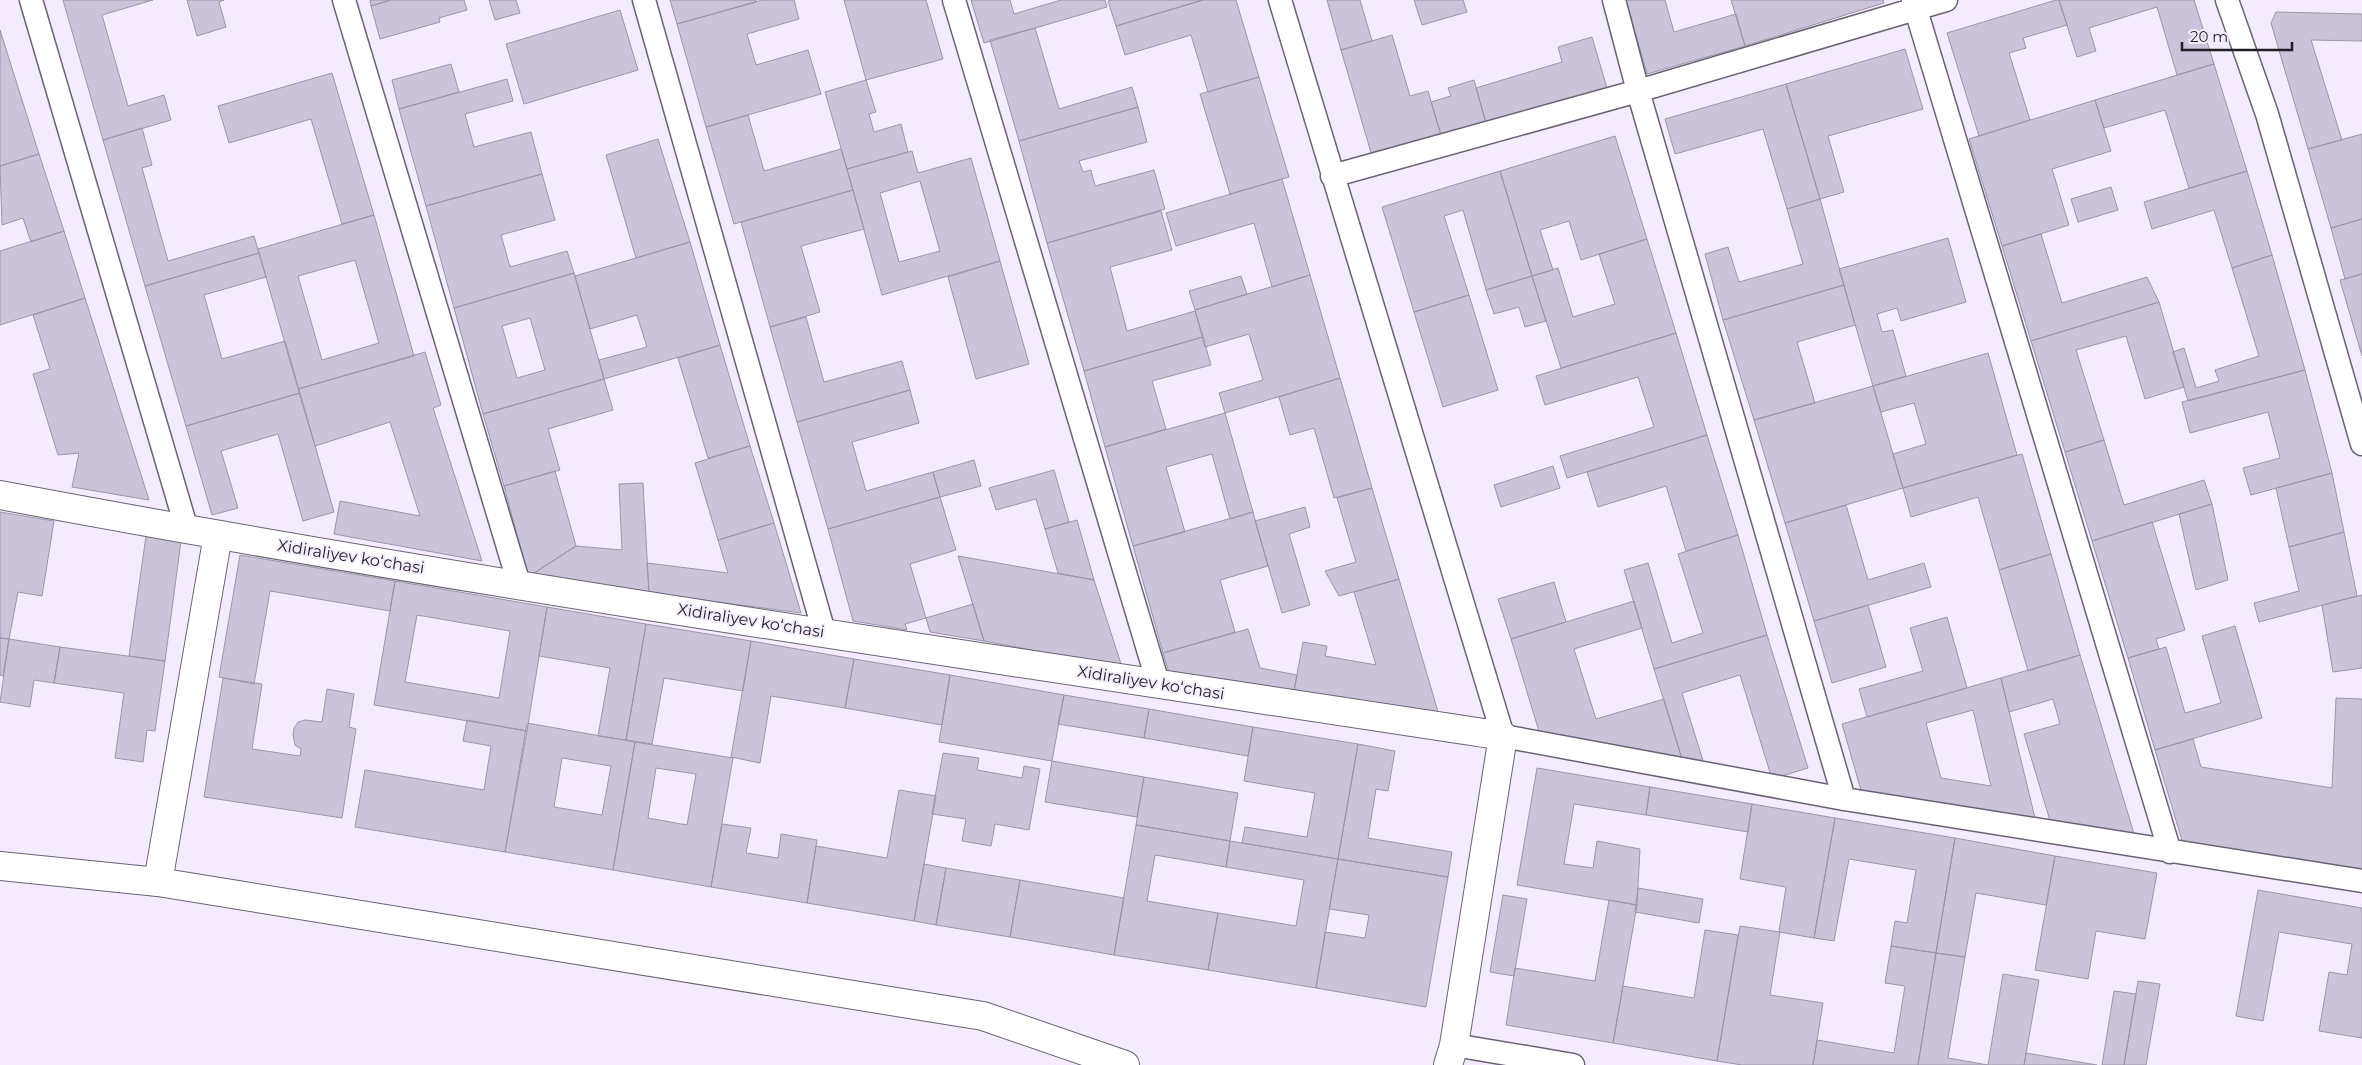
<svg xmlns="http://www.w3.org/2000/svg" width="2362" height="1065" font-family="Montserrat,sans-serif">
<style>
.building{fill:#cbc3d9;stroke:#9c95aa;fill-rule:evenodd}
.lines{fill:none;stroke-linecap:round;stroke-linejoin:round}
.lane-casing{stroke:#6b6276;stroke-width:25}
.street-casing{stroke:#6b6276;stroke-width:30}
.secondary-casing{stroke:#6b6276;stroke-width:30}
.lane{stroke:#fff;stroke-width:22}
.street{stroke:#fff;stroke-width:28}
.secondary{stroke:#fff;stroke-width:28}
.labels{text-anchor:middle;stroke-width:4;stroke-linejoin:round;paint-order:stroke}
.street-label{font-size:16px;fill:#211d25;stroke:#f4ecfe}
</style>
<rect width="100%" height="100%" fill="#f4ecfe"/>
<path class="building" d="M63,0H153L102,15L128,106L164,95L171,120L103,140Z
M187,0H224L219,2L226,27L197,36Z
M370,0H391L371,6Z
M391,0H464L467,10L439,18L440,22L380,39L371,6Z
M489,0H516L520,13L495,20Z
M670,0H756V2L677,24Z
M762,0H794L799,19L747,34L756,65L808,50L821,94L706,127L677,24Z
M844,0H926L943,59L866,80Z
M971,0H1010L1014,14L1061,0H1105L1107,7L984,43Z
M1112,0H1203L1116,26L1108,1Z
M1203,0H1236L1259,77L1208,92L1191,35L1125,55L1116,26Z
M1327,0H1360L1372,41L1341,50Z
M1414,0H1463L1467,12L1422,25Z
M1626,0H1665L1674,32L1736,14L1745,46L1647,74Z
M1731,0H1883L1884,3L1745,46Z
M2056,0H2059L2067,25L2023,38L2026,48L2009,53L2030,120L1979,136L1947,33Z
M2059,0H2194L2214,64L2177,75L2157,7L2089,28L2096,51L2077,57Z
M620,10L638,70L524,104L506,44Z
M2276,12L2362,14V41L2311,40L2342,140L2308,149L2271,23Z
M1035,28L1059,109L1132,87L1138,107L1019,141L990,40Z
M0,30L39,154L0,166Z
M1392,35L1410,96L1428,91L1441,135L1372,156L1341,50Z
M1592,37L1607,88L1486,123L1476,88L1562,62L1558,47Z
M1905,49L1923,109L1828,136L1844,192L1820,199L1786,84Z
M451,64L459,92L399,109L392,80Z
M2214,64L2247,171L2189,188L2165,110L2104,128L2095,100Z
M332,73L374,215L342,224L311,119L229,143L218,106Z
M1259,77L1289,177L1230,194L1200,94Z
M507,79L513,101L465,114L474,147L531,132L542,174L426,206L399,109Z
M866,80L876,112L869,114L874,132L901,124L908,152L847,169L825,92Z
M1474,80L1486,123L1441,135L1431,102L1451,96L1448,88Z
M1786,84L1820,199L1787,209L1763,129L1675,154L1665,119Z
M2095,100L2111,151L2052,169L2069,225L2002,246L1969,139Z
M1138,107L1147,142L1079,161L1083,172L1091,170L1095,186L1154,170L1165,209L1047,243L1019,141Z
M748,115L764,171L841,149L853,190L734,224L706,127Z
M142,128L152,165L142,168L168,261L254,236L259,253L145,286L103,140Z
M2362,134V219L2331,228L2308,149Z
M1615,136L1647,239L1581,260L1569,221L1540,230L1553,270L1532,276L1500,171Z
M658,139L690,242L636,258L606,155Z
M912,151L918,173L971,158L1000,261L882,295L847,169ZM920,181L940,251L899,262L880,193Z
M39,154L64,231L31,242L23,218L2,225L0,166Z
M1500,171L1532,276L1486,290L1463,210L1444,216L1469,295L1414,312L1382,207Z
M2247,171L2272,255L2232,268L2214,210L2152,229L2144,202Z
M542,174L555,220L501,235L510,267L567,251L574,273L454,308L426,206Z
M1282,179L1310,275L1272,287L1254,223L1176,246L1166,213Z
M2111,187L2118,210L2078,222L2071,199Z
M853,190L864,229L801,246L820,312L770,327L741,222Z
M1820,199L1844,285L1723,320L1705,254L1728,247L1739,282L1803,264L1787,209Z
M1161,211L1172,250L1110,267L1127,331L1195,311L1203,337L1084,371L1047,243Z
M374,215L414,356L298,389L258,249ZM355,260L379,343L322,360L298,276Z
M2362,219V274L2345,279L2331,228Z
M64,231L85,298L0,325V251Z
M2041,234L2062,303L2147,277L2159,302L2031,341L2002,246Z
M1948,238L1966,302L1901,321L1897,308L1877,314L1882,332L1893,330L1906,376L1873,386L1839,269Z
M1647,239L1676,333L1561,368L1532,276L1558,268L1573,317L1615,304L1599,254Z
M690,242L720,345L604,379L599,360L647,347L637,315L590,329L575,276Z
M259,253L266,277L204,295L222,359L285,341L300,393L186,426L145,286Z
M2272,255L2305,370L2188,401L2173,352L2184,348L2196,388L2219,381L2215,370L2259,356L2232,268Z
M1000,261L1029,364L976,379L948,277Z
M574,273L604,379L483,414L454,308ZM530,318L545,370L517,378L502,326Z
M2362,274V356L2340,280Z
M1310,275L1340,378L1225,413L1219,393L1263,380L1249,334L1205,347L1195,310Z
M1241,276L1247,294L1195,310L1189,291Z
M1532,276L1546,321L1525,327L1519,307L1494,314L1486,290Z
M1844,285L1855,325L1797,342L1815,403L1754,420L1723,320Z
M1469,295L1498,390L1443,407L1414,312Z
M85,298L149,500L72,487L79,453L58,455L33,374L50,369L33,315Z
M2159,302L2184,387L2145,399L2126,336L2076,350L2104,440L2065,452L2031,341Z
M806,317L824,382L902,361L910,390L797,422L770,327Z
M1676,333L1707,435L1567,478L1560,456L1654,427L1638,377L1545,405L1536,376Z
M1203,337L1211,365L1152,381L1166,429L1105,447L1084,371Z
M720,345L750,446L708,458L678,358Z
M425,352L441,405L433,408L482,561L334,534L340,501L420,516L390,422L315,446L298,389Z
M1988,353L2017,455L1903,488L1893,454L1926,444L1914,403L1881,412L1873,386Z
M2305,370L2332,473L2251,495L2243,468L2280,458L2268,412L2190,433L2182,402Z
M1340,378L1372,488L1334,498L1314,428L1290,435L1279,397Z
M604,379L613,410L548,429L560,470L504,486L483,414Z
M1873,386L1903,488L1785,523L1754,420Z
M910,390L919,423L852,442L866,491L933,472L940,497L828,529L797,422Z
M300,393L334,512L303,521L278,434L221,451L238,508L212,515L186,426Z
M1225,413L1253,512L1230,519L1212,454L1166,467L1185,532L1133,546L1105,447Z
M1707,435L1738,535L1686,551L1666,486L1598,507L1587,472Z
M2104,440L2124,505L2204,480L2212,504L2092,541L2065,452Z
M750,446L774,523L718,540L695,463Z
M2022,454L2051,554L1999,570L1978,497L1911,517L1903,488Z
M974,460L981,486L940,497L933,472Z
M1553,466L1560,488L1501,507L1494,485Z
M1054,470L1069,522L1045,529L1036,499L996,510L989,488Z
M555,471L576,546L528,577L504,486Z
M2332,473L2344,532L2289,547L2276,488Z
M643,483L649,593L528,577L576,546L622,550L619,484Z
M1372,488L1399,579L1339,596L1325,571L1356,562L1337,498Z
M940,497L956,550L910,564L926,618L905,624L907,630L853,621L828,529Z
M2212,504L2228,580L2196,590L2179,514Z
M1846,505L1868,580L1924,563L1931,587L1814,621L1785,523Z
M1305,507L1310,527L1289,534L1310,605L1282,613L1255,521Z
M0,512L54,521L42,596L18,592L9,639L0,638Z
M1253,512L1268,566L1220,580L1235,632L1163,653L1133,546Z
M1077,520L1094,580L1058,573L1045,529Z
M2152,522L2185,630L2156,639L2159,649L2128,658L2092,541Z
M774,523L801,613L649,593L647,563L728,573L718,540Z
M2344,532L2357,596L2259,622L2254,603L2299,591L2289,547Z
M1738,535L1767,635L1654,669L1624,570L1648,563L1672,643L1703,633L1678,554Z
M146,536L181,541L165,661L129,656Z
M2051,554L2080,655L2028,671L1999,570Z
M240,555L395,581L390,611L270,591L254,684L219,677Z
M958,556L1094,580L1122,667L984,641Z
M1399,579L1441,722L1293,696L1303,642L1327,646L1325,656L1376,665L1354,592Z
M395,581L547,607L527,731L374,705ZM417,615L510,631L499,698L405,682Z
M1554,582L1566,622L1511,639L1498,599Z
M2362,595V668L2333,672L2322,605Z
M1634,601L1642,628L1574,649L1596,719L1664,699L1682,759L1541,738L1511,639Z
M973,604L984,641L930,632L926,618Z
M1868,605L1886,667L1832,683L1814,621Z
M547,607L646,624L626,740L598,736L610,668L539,656Z
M1947,617L1967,688L1867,717L1859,689L1923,671L1910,628Z
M646,624L751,641L743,691L664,678L652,744L626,740Z
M2235,626L2262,718L2155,750L2128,658L2166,647L2185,713L2221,703L2202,636Z
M1248,629L1260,668L1297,675L1293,696L1170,676L1163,653Z
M1767,635L1808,768L1772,779L1740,675L1682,693L1704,764L1682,759L1654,669Z
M0,638L9,639L3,676L0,675Z
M9,639L60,647L54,683L34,680L30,707L0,702Z
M751,641L854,659L845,708L771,696L760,763L731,757Z
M60,647L165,661L155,731L147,730L143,762L115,758L124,693L54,683Z
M2080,655L2135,837L2051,824L2024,734L2060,724L2053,699L2009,712L2001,678Z
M854,659L950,675L942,725L845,708Z
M950,675L1064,695L1052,761L939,742Z
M223,678L262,684L252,749L300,756L301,749L295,745L293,735L294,728L298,722L305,720L322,722L327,689L354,694L349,727L356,729L342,818L204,797Z
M2001,678L2036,822L1862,794L1842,724ZM1973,710L1991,786L1941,778L1926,723Z
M1064,695L1149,709L1144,738L1058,724Z
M2336,698L2362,699V876L2184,847L2155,750L2193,739L2201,767L2332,788Z
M1149,709L1253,727L1248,756L1144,738Z
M467,720L527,731L505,852L355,827L365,770L484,790L491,746L463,741Z
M527,723L635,742L613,870L505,852ZM562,758L611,766L602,815L554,807Z
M1253,727L1358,744L1338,859L1242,843L1245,827L1307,837L1315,793L1244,781Z
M635,742L733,758L711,887L613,870ZM656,768L696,774L687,825L648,818Z
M1358,744L1395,751L1388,791L1376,789L1368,838L1452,852L1448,877L1338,859Z
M943,753L979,758L977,770L1022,778L1024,766L1040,769L1029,830L995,824L991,846L962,841L966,819L932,814Z
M1052,761L1144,777L1137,817L1045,802Z
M1537,768L1650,787L1646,815L1574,804L1564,864L1593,868L1597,841L1640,849L1637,905L1517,885Z
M1144,777L1238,793L1230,841L1136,825Z
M1650,787L1752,804L1748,832L1646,815Z
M899,790L936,796L914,921L807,903L816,846L887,858Z
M1752,804L1835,818L1814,938L1779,932L1786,887L1740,879Z
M1835,818L1955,838L1936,953L1891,946L1895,921L1907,923L1916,870L1849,859L1834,941L1814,938Z
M722,824L751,828L746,853L778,858L781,834L817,840L807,903L711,887Z
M1136,825L1230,841L1226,867L1155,855L1147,901L1218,913L1208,970L1114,955Z
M1955,838L2055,856L2046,905L1976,893L1965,957L1936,953Z
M1230,841L1338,859L1316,988L1208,970L1218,913L1296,926L1304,880L1226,867Z
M2055,856L2157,873L2145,939L2096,931L2088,979L2035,970Z
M1338,859L1448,877L1426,1007L1316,988L1325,932L1365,938L1369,915L1329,909Z
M924,864L946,868L936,925L914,921Z
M946,868L1020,880L1010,937L936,925Z
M1020,880L1124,898L1114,955L1010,937Z
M1638,888L1703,899L1699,923L1635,912Z
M2258,890L2362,908V1038L2319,1031L2329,972L2347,975L2352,944L2279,932L2263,1021L2236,1016Z
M1503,895L1527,899L1514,976L1490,972Z
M1609,900L1637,905L1613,1043L1506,1025L1515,968L1595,981Z
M1740,926L1780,932L1770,995L1823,1003L1813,1065H1742L1717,1061Z
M1705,930L1738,935L1717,1061L1613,1043L1623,986L1694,998Z
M1891,946L1936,953L1918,1065H1813L1817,1040L1894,1053L1905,986L1885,983Z
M1936,953L1965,957L1948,1058L1988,1065L2003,974L2039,980L2024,1065H1918Z
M2138,981L2160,984L2146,1065H2124Z
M2114,991L2136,994L2124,1065H2102Z
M2026,1053L2097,1065H2024Z"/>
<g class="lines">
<defs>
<path id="lane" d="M31,0L187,530
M344,0L519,584
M644,0L824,632
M954,0L1158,683
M1280,0L1503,736L1844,799L2362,881
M1614,0L1638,91L1844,799
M1913,0L2170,852
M2227,0L2267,114L2362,444
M1332,176L1638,91L1946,0
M1454,1045L1573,1065"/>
<path id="street" d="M0,495C498,589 1001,659 1503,736
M158,882L218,535"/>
<path id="secondary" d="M0,866L158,882L983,1016L1125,1065
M1448,1065L1454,1045L1503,736"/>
</defs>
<use href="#lane" class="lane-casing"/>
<use href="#street" class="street-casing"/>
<use href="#secondary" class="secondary-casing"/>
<use href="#lane" class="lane"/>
<use href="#street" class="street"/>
<use href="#secondary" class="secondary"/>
</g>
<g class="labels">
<g class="street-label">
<text transform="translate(351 556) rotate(9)" y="6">Xidiraliyev koʻchasi</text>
<text transform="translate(751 620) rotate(9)" y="6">Xidiraliyev koʻchasi</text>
<text transform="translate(1151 682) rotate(9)" y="6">Xidiraliyev koʻchasi</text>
</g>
</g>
<path d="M2182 42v8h110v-8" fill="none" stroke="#211d25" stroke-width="2.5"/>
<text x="2190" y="42" font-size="15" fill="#211d25" stroke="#f4ecfe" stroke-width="4" paint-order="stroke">20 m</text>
</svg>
